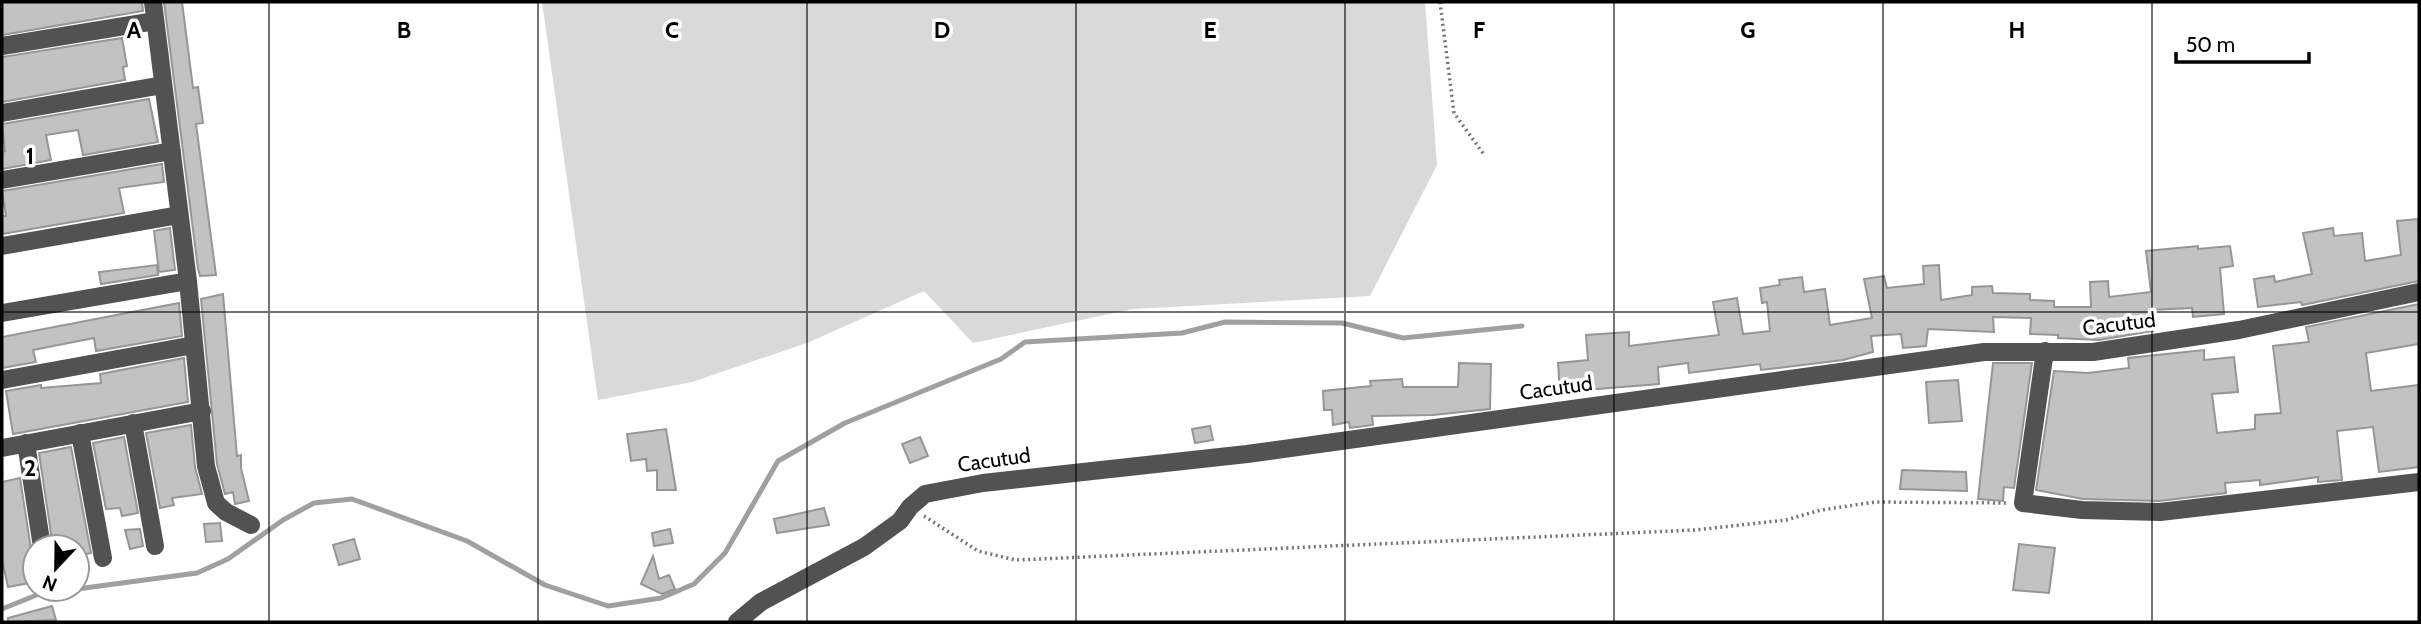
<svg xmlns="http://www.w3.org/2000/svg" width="2421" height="624" font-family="Cabin,sans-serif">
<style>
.green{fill:#d9d9d9}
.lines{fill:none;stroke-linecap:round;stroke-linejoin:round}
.stream{stroke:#a0a0a0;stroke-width:5}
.building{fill:#c2c2c2;stroke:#969696;stroke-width:2}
.path{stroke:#747474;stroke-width:3.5;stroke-dasharray:2 3.5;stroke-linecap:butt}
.minor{stroke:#525252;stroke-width:18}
.grid{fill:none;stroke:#000;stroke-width:2;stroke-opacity:0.55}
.labels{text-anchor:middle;stroke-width:7;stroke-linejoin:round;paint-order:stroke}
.street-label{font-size:21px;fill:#000;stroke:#fff}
.grid-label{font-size:23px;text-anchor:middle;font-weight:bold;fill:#000;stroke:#fff;stroke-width:7;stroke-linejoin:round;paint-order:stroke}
</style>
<rect width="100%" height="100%" fill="#fff"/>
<path class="green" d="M542,2H1425L1437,165L1370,296L1133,309L973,343L924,291L807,343L692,382L598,400Z"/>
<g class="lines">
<path class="stream" d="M77,589L197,573L228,559L283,520L314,503L352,499L467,541L545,585L608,606L661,598L694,584L725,553L778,461L845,423L1001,359L1025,342L1182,333L1225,322L1342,323L1403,338L1522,326
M2,609L49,590L69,589"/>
</g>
<path class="building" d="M2,2H142L143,11L2,35Z
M164,2H182L193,88L198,87L203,123L196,124L216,275L200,276L198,269Z
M122,38L127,66L123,67L125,80L2,102V57Z
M149,99L158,142L83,155L78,130L46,135L51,160L2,169V152L5,151L2,124Z
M162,164L164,182L119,188L124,213L2,234V216H6L2,191Z
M2418,219L2419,281L2302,305L2301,302L2258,307L2254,279L2274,276L2275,282L2312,274L2303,233L2333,228L2334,236L2362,233L2365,261L2401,255L2397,221Z
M170,228L175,270L159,272L154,231Z
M2198,246V249L2230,246L2233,266L2220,268L2224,314L2193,317L2192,308L2150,310L2153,331L2099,340L2058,338V335L2030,334L2031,318L1993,317L1994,332L1928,329L1926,346L1903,348L1901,334L1871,336L1873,352L1843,360L1761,370L1760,364L1689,373L1688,363L1658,367L1659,384L1560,392L1558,363L1588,360L1586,335L1629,332V346L1719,335L1713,302L1737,298L1743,334L1770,331L1767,302L1762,303L1760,288L1780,285L1779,280L1802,277L1804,292L1825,289L1830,325L1872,318L1864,279L1884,276L1887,288L1924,284L1923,266L1939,265L1941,300L1972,295V287L1992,286L1993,293L2030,294V300L2054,301V307H2091L2090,282L2108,281L2109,297L2151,292L2146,251Z
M157,265L158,275L101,284L99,272Z
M223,294L237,456L241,455V468L249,501L235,504L233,492L225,494L217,464L201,299Z
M179,303L182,336L96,351L94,338L33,350L36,362L2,368V337Z
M2419,304V344L2366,353L2371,391L2419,385V467L2379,472L2373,427L2337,431L2342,480L2318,482V477L2260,485V480L2225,483L2226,493L2159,501L2083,499L2036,490L2054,371L2088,373L2129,368L2128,358L2204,350V360L2234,357L2238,392L2212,394L2217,433L2255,429V415L2281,413L2273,346L2309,342L2306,327Z
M184,358L188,402L13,434L6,391L41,385V388L101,383L100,374Z
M1459,363L1491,364L1490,409L1433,415L1372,416L1373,425L1350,428L1349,422L1333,425L1332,410H1324L1323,391L1371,386L1370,381L1402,379L1403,387H1458Z
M1993,363H2032L2014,488L2004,487L2003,501L1978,499Z
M1958,380L1962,421L1929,423L1926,382Z
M191,425L195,467L202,494L172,498L174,505L160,508L146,433Z
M1210,426L1213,440L1195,443L1192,429Z
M666,429L676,490H657V470L647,471L646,459L631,461L627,434Z
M124,437L138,513L122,516L120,508L106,509L93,443Z
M920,437L928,456L910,463L902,444Z
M71,447L91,553L77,556V547H53L39,453Z
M1902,470L1966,472L1967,491L1900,489Z
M20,478L31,549L35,556V582L8,587L2,559V482Z
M824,508L829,525L777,533L774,519Z
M220,523L222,541L206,542L204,524Z
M140,529L143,546L130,549L125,530Z
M670,529L673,543L654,546L652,533Z
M354,539L360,559L339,565L333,545Z
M2019,544L2055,548L2049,593L2013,590Z
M653,556L659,579L669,575L675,589L662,594L641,584Z
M52,606L56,620L8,622V618Z"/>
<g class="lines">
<path class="path" d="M1440,2L1454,113L1485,156
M924,516L978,551L1016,560L1695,530L1786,520L1821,510L1875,502L2007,503"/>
<path class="minor" d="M153,2L188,281L206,466L216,503L226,512L251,525
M2,46L155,21
M2,113L163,85
M2,180L172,151
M2,246L179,215
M2,313L188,281
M2045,351L2023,503L2082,510L2160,512L2419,482
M2,380L194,345
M133,423L155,546
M80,433L103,558
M26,443L42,547
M2,448L202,411
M737,622L761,602L864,547L900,521L910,507L925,494L983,483L1247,454L1984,352H2093L2239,330L2419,292"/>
</g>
<path class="grid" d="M269,2V622M538,2V622M807,2V622M1076,2V622M1345,2V622M1614,2V622M1883,2V622M2152,2V622M2,312H2419"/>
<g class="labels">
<g class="street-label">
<text transform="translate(2119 324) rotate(-7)" y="7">Cacutud</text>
<text transform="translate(1556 388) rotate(-8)" y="7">Cacutud</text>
<text transform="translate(994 460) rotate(-8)" y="7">Cacutud</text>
</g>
</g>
<g class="grid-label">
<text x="134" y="38">A</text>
<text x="404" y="38">B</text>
<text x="672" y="38">C</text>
<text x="942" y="38">D</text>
<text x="1210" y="38">E</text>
<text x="1479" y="38">F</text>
<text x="1748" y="38">G</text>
<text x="2017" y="38">H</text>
<text x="30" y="164">1</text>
<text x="30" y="476">2</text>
</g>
<rect width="2421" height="624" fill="none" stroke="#000000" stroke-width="7"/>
<g transform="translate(56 568) rotate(202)"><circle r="33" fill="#ffffff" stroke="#999999" stroke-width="2"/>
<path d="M0-5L12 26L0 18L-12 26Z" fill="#000000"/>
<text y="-10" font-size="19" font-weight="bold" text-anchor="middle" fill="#000000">N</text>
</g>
<path d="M2176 52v10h133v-10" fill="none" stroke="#000000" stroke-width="3.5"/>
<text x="2186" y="52" font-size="21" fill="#000000" stroke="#ffffff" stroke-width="5" paint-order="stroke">50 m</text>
</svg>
